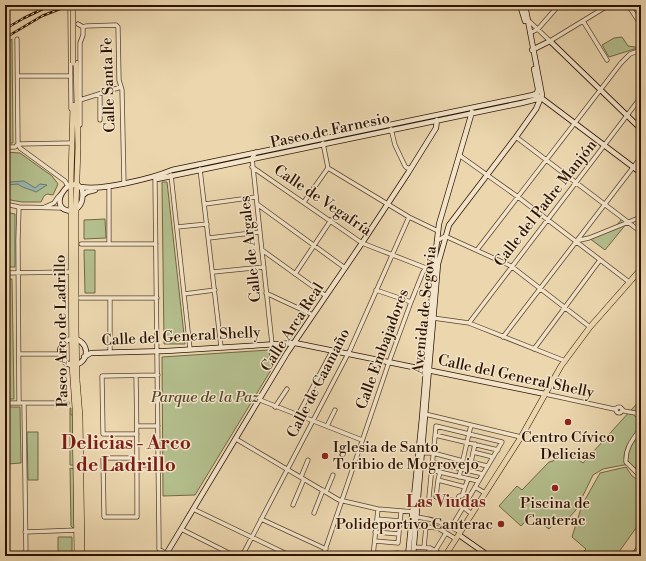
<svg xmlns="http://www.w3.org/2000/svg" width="646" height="561" font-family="'Libre Bodoni',serif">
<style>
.green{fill:#b4be8d;stroke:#716846}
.water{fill:#99b8b0;stroke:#6e766a}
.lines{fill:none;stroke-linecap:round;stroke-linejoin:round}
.street-casing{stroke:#5d442c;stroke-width:5}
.secondary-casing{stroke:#2e1300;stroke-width:6}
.primary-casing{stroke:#2e1300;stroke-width:6}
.street{stroke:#f2e4ca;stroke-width:3.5}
.secondary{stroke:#f2e4ca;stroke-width:4.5}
.primary{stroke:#ebd6ae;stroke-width:5}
.rail-casing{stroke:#2e1300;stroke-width:2.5}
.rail{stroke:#f2e4ca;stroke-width:1;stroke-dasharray:3;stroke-linecap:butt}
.primary-bridge-casing{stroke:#2e1300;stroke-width:6;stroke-linecap:butt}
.primary-bridge{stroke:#ebd6ae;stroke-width:5}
.poi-dot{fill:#8f2418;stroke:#f2e4ca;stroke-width:1.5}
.labels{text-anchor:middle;stroke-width:3;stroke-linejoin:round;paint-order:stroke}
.street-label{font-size:15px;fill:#2e1300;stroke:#f2e4ca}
.park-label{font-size:15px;font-style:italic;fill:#56462a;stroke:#f2e4ca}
.poi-label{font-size:15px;fill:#2e1300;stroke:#f2e4ca}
.neighbourhood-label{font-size:16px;font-weight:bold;fill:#7a1f14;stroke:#f2e4ca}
.district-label{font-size:19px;font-weight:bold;fill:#7a1f14;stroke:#f2e4ca}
</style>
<rect width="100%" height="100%" fill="#ebd6ae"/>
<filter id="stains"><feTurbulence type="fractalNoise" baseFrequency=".005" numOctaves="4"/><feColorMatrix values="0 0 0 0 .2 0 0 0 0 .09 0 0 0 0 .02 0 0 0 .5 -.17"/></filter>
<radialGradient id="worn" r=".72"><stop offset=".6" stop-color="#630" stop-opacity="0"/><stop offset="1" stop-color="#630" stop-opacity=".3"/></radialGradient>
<path class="green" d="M622,37L628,46L635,47L641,44V47L609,57L602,45L614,38Z
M12,39L13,143H5V44Z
M5,152L20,153L52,176L58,184L53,195L47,194L44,196L41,202H22L5,199Z
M162,182H167L185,344H164Z
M5,212L15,214V267H5Z
M105,219L106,238L84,239V220Z
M622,219L627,223L605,250L589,238L615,227Z
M84,250H95V293H85Z
M5,279H12L14,399H5Z
M269,350L271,370L195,495L163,496L162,357Z
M641,399V470L637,467L634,468L629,464L603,469L593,475L576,510L565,522L559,518L549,529L531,516L521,526L499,506L517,486L522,490L549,462L553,461L564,449L583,463Z
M5,407H20L21,463L8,464L5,446Z
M70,408H71V415H73L74,465H70Z
M27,432H38V480H28Z
M626,467L632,476L641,482V521L616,556H579L586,549L572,537L582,505L600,473Z
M70,468L74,469L75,528L74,529L71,526Z
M58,537H72V556H58Z"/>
<path class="water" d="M5,175L10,182L24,181L35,188L40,184L47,185L36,192C30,189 22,188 18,184L7,185Z"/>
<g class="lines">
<defs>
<path id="street" d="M628,5L641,25
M70,8L71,109
M528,20L550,41L609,5
M583,21L607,60
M78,24L83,27L86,26L116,25L118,27L119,80L122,90L124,184
M530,33L538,29L559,5
M17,39L18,144L20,148L65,181L68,186
M18,76H71
M80,100L121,87
M100,120V94
M80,125V43L83,35V27
M391,129L395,145L405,166L407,168H411
M516,137L641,232
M323,143L328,168L409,217L438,231
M5,147H15L18,144L72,143
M256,152L252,158L272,344
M459,155L518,197L629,282
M252,167L362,243L426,268
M200,169L221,347
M171,175L190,349
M155,179L159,540V549L166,554
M109,189V244
M304,202L328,168
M5,204L19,207L62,208
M205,204L256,197
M257,204L345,268
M45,207L54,203L58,197L61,194
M177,227L207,224
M209,238L260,232
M578,239L580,240L589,238L641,217
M437,241L445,236L511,266L590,327
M81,244H156
M262,250L326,296
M477,250L621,63L630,54L641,50
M213,272L264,267
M5,273L71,272
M295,274L331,220
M376,290L411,302
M266,293L313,315
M184,294L215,290
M80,298H157
M110,298V352
M433,318L469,323L565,361
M469,323L641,97
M503,337L641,157
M534,349L600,260
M19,354H58
M136,376C137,423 137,470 137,517H104L103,458H137
M545,394L614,409L617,408
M260,400L362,440
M5,403H67
M19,403L18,240L19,207
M24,403L26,556
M275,407L287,389
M616 410a3 3 0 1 1 6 0a3 3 0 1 1-6 0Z
M622,409L624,411L641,414
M425,414L521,437
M636,414L641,419
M298,415L332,351
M137,426H158
M327,426L335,410
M641,428C633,439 625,448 626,462L641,477
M137,434H103L102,376L158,375
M435,435L498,450
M236,439L339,500L378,509L415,512
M475,444L471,462L487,466
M473,452L493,457
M422,453H433L463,461
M432,462L483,474
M137,465H159
M431,470L478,481
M440,472L438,480L465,487L468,479
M301,477L308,460
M459,477L471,425
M438,480L436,497L457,501L459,496H462L465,487
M475,487L485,493
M326,492L333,475
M429,497L436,426L502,442L452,526
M293,505L304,479
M463,507L472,514
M193,509L291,556
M314,513L323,490
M417,517C433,519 446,523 460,532
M261,519L326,549
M377,519L400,521
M416,526L438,528L456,539
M181,529L235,556
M25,532L78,530
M375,532L399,534
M375,541L398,543L401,512
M414,547L430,548L444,556
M424,547L426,527
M435,551L446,533
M373,553L390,554L398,553
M413,555L422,556
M242,556L350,350L409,217
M323,556L389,362L411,302L423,272L435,258
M373,556L378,509
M427,556L430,548
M633,556L641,544"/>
<path id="secondary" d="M520,5L525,21
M532,50L550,41L641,129
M533,95L537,93L538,89L534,69
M157,179L522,103L541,98
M77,184L82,189C88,224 41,212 68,186Z
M81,187C101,191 153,178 172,170L533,95L540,97L641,173
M83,195L87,192L95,190
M60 352a13 13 0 1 1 26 0a13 13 0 1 1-26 0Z
M84,357L91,353L166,351L295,343L545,394
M459,535L489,556
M165,556L287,353L362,243L408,173L436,128L437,120
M408,556L422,418L435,258L439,224L472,112
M413,556L438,264L449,225L516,137L536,109L542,95L525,5"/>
<path id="primary" d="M76,63L78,147L76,206V329L77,380L80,417L82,556
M73,105L71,178V272L72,364L75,408L77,556
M445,556L521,437L561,366L590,327L641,269"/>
</defs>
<use href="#street" class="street-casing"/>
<use href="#secondary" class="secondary-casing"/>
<use href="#primary" class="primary-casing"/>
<use href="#street" class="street"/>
<use href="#secondary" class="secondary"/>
<use href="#primary" class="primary"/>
<defs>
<path id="rail" d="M5,29L24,18L51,5
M5,38L42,16L70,5"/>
</defs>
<use href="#rail" class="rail-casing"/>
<use href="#rail" class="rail"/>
<defs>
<path id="primary-bridge" d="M73,5V63"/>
</defs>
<use href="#primary-bridge" class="primary-bridge-casing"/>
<use href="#primary-bridge" class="primary-bridge"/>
</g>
<g class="poi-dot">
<circle cx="568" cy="422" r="4"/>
<circle cx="325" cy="456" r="4"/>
<circle cx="555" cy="488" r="4"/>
<circle cx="501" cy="524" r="4"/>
</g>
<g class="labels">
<g class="street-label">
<text transform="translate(108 85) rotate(-92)" y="5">Calle Santa Fe</text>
<text transform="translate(330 130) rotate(-12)" y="5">Paseo de Farnesio</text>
<text transform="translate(323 200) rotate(34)" y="5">Calle de Vegafría</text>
<text transform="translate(545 203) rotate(-52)" y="5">Calle del Padre Manjón</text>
<text transform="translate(250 249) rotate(-96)" y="5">Calle de Argales</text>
<text transform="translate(424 310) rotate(-84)" y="5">Avenida de Segovia</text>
<text transform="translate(292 327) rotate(-57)" y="5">Calle Arca Real</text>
<text transform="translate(61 331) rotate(-91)" y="5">Paseo Arco de Ladrillo</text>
<text transform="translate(181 336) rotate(-3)" y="5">Calle del General Shelly</text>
<text transform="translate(382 349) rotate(-70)" y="5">Calle Embajadores</text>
<text transform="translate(516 376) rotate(12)" y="5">Calle del General Shelly</text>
<text transform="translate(318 383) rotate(-63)" y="5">Calle de Caamaño</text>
</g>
<g class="park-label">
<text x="205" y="402">Parque de la Paz</text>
</g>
<g class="poi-label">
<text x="568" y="442">Centro Cívico<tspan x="568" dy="17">Delicias</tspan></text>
<text x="333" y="452" text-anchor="start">Iglesia de Santo<tspan x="333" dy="17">Toribio de Mogrovejo</tspan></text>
<text x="555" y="508">Piscina de<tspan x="555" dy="17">Canterac</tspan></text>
<text x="493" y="529" text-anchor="end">Polideportivo Canterac</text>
</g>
<g class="neighbourhood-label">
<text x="446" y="507">Las Viudas</text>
</g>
<g class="district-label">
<text x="126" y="449">Delicias - Arco<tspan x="126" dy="22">de Ladrillo</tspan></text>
</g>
</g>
<rect width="646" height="561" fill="none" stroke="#ebd6ae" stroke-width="20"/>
<rect x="6" y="6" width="634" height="549" fill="none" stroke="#2e1300" stroke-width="2"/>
<rect x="10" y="10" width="626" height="541" fill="none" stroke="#2e1300"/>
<rect width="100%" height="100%" filter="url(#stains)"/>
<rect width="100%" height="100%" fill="url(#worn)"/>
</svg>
